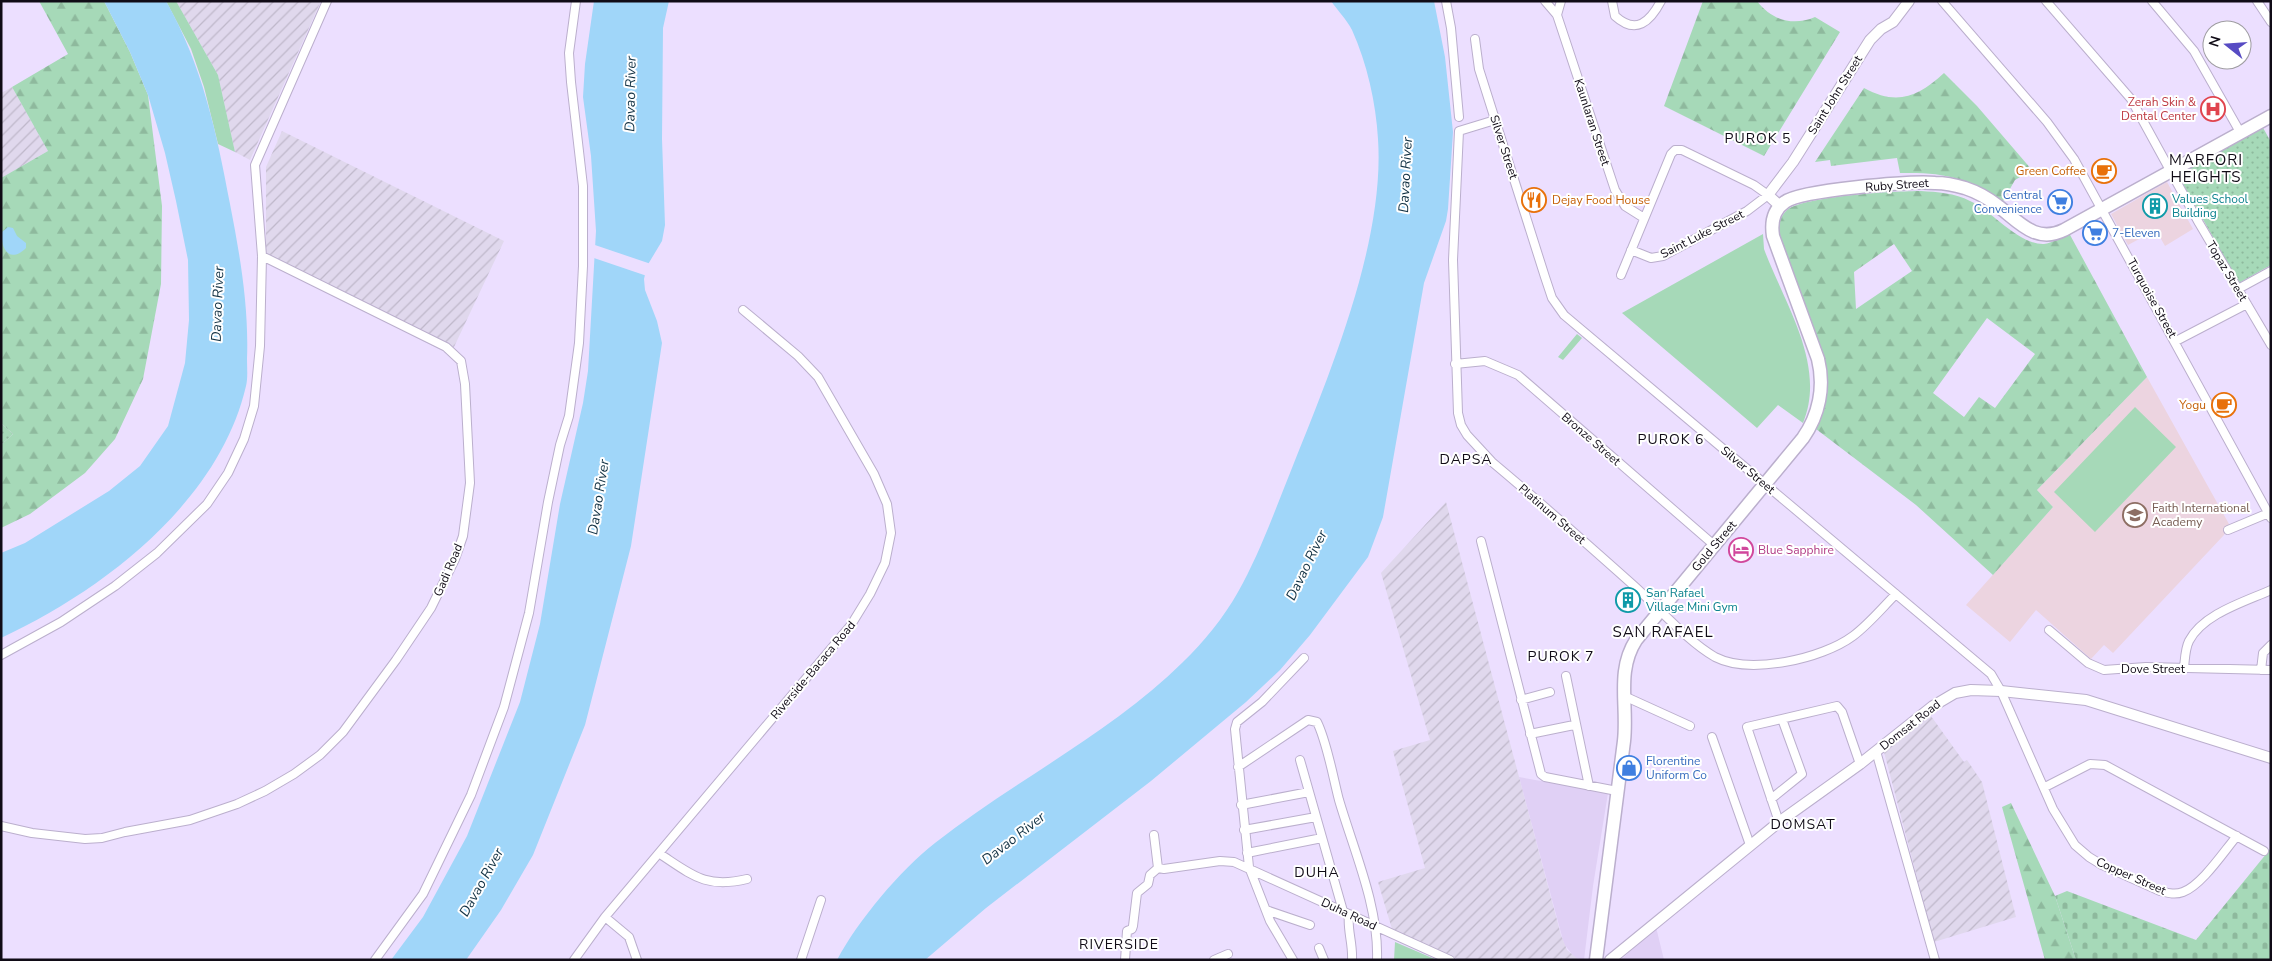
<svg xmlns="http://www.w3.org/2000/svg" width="2272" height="961" font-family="'Nunito Sans',sans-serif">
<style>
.built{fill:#e0d0f5}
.industrial{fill:url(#industrial-furrows)}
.education{fill:#ecd4e0}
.grass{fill:#a6d9b8}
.forest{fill:url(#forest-firs);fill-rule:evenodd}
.cemetery{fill:url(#cemetery-stones)}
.park{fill:url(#park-dots)}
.water{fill:#a0d6f9}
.pier{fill:#ecdfff}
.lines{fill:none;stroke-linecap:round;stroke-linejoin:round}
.minor-casing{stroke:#bbafcd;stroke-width:10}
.tertiary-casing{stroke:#bbafcd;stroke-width:12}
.primary-casing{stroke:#bbafcd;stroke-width:15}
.minor{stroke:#fff;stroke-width:8}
.tertiary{stroke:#fff;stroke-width:10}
.primary{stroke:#fff;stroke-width:12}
.labels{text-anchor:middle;stroke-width:4;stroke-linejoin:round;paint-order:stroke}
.street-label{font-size:12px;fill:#100b16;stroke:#fff}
.health-label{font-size:12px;fill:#be3a42;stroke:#fff;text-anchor:end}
.food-label{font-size:12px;fill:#c56008;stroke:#fff;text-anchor:end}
.shop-label{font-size:12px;fill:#366cbe;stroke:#fff;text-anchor:start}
.culture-label{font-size:12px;fill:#0d838f;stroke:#fff;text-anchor:start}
.education-label{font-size:12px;fill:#785e54;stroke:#fff;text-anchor:start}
.hotel-label{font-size:12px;fill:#b23c85;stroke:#fff;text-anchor:start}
.water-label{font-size:14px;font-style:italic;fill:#113143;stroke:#fff}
.neighbourhood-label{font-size:14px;letter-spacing:1px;fill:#100b16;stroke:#fff}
.quarter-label{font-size:15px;letter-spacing:1px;fill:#100b16;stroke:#fff}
</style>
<defs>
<pattern id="industrial-furrows" width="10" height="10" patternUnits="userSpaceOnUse" patternTransform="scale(1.25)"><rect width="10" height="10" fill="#e0d8ed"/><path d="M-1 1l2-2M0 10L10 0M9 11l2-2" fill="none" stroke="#bfb8ca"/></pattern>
<pattern id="forest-firs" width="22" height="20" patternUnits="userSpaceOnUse" patternTransform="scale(1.25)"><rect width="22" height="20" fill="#a6d9b8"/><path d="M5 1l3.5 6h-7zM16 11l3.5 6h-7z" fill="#8eb99d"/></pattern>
<pattern id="cemetery-stones" width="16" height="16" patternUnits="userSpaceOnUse" patternTransform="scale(1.25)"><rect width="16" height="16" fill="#a6d9b8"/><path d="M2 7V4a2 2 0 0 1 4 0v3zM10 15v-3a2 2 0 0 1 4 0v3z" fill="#8eb99d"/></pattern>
<pattern id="park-dots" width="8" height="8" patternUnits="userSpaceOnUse" patternTransform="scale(1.25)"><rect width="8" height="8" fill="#a6d9b8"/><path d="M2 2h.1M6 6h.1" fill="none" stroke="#8eb99d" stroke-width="1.8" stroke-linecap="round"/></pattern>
</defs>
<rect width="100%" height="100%" fill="#ecdfff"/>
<path class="built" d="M1519,777L1608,793L1593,886L1584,960L1575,958L1564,944Z
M1656,927L1664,960H1620L1624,957Z"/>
<path class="industrial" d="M176,1H321L250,160L235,152L218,75Z
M12,87L48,151L1,178V93Z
M282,131L504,241L454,347L266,254V167Z
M1446,502L1561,935L1567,950L1579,960H1460L1392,929L1378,882L1425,868L1393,751L1430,740L1381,573Z
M1931,716L1964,762L1967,760L1982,782L2016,917L1934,942L1884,752Z"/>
<path class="education" d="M2167,182L2193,229L2165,246L2156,230L2128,245L2111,214Z
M2147,377L2229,524L2224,535L2113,653L2104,645L2091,659L2036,610L2010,642L1966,605L2053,507L2037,490Z"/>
<path class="grass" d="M166,1H176L218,75L235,152L218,144L204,87L191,49Z
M1763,234L1764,249C1784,303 1827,365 1803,423L1778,405L1757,428L1622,313Z
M1577,334L1582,338L1563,360L1558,357Z
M2135,407L2176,447L2095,532L2054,492Z
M1395,942L1437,960H1394Z"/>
<path class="forest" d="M39,1H104L130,52L148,95L162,206L161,284L143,379L115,439L85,473L30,514L1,528V445L13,434L1,423V178L48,151L12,87L68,54Z
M1703,1H1757C1772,21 1794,26 1815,17L1840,32L1764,156L1664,106Z
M1944,73L1977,106L2032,170L2015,180L2002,203C1967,177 1944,172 1900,173L1897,158L1831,166L1830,160L1815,162L1864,88C1897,106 1918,97 1944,73Z
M1921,191C1937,192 1955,193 1970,201C1992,211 2019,245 2044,244C2052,243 2061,237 2069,233L2147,377L2037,490L2053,507L1993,575L1916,505L1816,429L1826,400L1827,371L1779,238C1778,228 1779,217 1787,210C1804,196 1896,191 1921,191ZM1894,244L1912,271L1856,309L1854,272ZM1987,318L2035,354L1995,408L1979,397L1964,417L1933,393Z
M2011,803L2055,896L2076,960H2045L2002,807Z"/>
<path class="cemetery" d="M2271,848V960H2076L2055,896L2067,891L2196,940Z"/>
<path class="park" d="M2262,126L2271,142V265L2239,283L2176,172Z
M1,423L13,434L1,445Z"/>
<path class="water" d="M104,1H166C202,64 217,134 230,204C240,255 249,307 247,359C247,368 248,378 246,386C219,502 104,590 1,638V553L25,543L109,491L140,466L168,426L185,363L189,320L188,260L176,201L165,153L148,95L130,52Z
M594,1H669L663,28L662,139L665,225L662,241L647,266L644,279L645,290L657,321L662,343L631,546L585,725L533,855L501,910L466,960H391L423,917L467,836L520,702L540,624L560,504L583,403L588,371L596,231L591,156L583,97L585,64Z
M1331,1H1434L1445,57L1453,132L1448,209L1446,221L1424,283L1383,517L1368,557L1310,635L1280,670L1246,702L1151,781L986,908L925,960H837C857,922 901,869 935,843C1015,780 1110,734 1183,662C1203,643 1224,617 1238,592C1260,553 1275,510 1292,468C1330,373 1385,242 1378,139C1376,103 1367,63 1352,30C1347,20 1338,11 1331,1Z
M8,227L13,228L17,236L26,243V248C10,264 0,249 2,232Z"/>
<path class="pier" d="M592,244L651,264L647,276L591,257Z"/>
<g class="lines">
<defs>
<path id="minor" d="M1446,1L1451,28L1459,117
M1545,1L1557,15L1615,190L1625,206L1644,218
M1612,1L1615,16C1636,35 1650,22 1661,1
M1942,1L2047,122L2074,159L2271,518
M2046,1L2131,99L2199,223L2271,345
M2152,1L2194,51L2240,132
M2257,1L2271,22
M1557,15L1561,1
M1475,39L1479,69L1545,277L1552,298L1564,315L1991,674L2001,691L2053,809L2075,845L2089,857L2102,865L2160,891C2168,893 2175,895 2183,892C2202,885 2224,851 2237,836
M1495,120L1459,131L1453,260L1458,413L1461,425L1467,435L1492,462C1540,502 1586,543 1632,584C1657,606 1688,642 1715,657C1750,675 1822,659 1853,636C1869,624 1882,608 1896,594
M1621,275L1671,154L1675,150H1682L1754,185L1768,195L1747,211L1663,256L1651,258L1631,250
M2238,289L2271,271
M2176,341L2247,304
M1455,364L1485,361L1518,375L1714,545
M2228,530L2271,512
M1481,541L1541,774L1545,777L1617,791
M2049,630L2088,663L2104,670L2146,667L2271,670
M1,655L61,622L115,586L157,553L207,504L228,473L244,439L254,406L260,346L262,256L255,165L327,1
M2184,668C2185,659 2185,649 2189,641C2203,614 2244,602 2271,590
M2261,670L2263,653L2271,645
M1566,676L1589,786
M1624,696L1690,726
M1521,700L1550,692
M1530,734L1574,725
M1712,737L1750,845
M1876,751L1935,960
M1300,760L1343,911
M1238,767L1308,720L1317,722C1327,742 1333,777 1339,800C1354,851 1379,907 1377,960
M2045,787L2090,764L2105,765L2264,851
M1771,799L1802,774L1782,719
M1241,805L1309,792
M1779,822L1747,727L1837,706L1842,712L1860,764
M1,826L32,833L85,839L102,838L125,832L190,820L237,804L265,791L294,774L320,755L343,732L396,660L431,608L455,559L463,536L470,483L465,384L461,361L446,347L262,256
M1244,830L1316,817
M1154,835L1158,868L1164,869L1220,861L1234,862L1450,960
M1247,853L1322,838
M660,854C692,875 706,889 747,879
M1266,910L1310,925
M1349,914C1347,930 1353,943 1352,960
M605,917L629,937L637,960
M1319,948L1324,960
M375,960L423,894L471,795L504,707L529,613L548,502L560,445L569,416L579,343L583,266V186L571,82L569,53L576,1
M574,960L605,917L851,625L870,594L885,563L891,533L887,504L874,474L818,377L798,356L743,310
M801,960L821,900
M1125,960L1127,931L1132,929L1133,926L1137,893L1148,884L1150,875L1158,868
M1214,960L1228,954
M1293,960L1270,921L1249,867L1235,729L1237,722L1262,702L1304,658"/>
<path id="tertiary" d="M1780,206L1768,195L1793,162L1870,40L1881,29L1893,22L1909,1
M1610,960L1779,822L1860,764L1933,706L1955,693L1971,690L2001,691L2086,700L2271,758"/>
<path id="primary" d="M1596,960L1624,741C1628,705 1616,671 1636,640L1803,438C1819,415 1825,387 1818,359L1773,236C1771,223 1773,210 1785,202C1801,190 1911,181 1935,183C1945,183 1955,185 1965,188C1977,192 1988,198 1998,206C2019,222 2036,244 2064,230L2271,116"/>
</defs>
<use href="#minor" class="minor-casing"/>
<use href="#tertiary" class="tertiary-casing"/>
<use href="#primary" class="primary-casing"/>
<use href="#minor" class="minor"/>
<use href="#tertiary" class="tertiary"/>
<use href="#primary" class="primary"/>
</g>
<defs>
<symbol id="hospital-ring" viewBox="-11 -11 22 22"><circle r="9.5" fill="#fff" stroke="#e0444e" stroke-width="1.5"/><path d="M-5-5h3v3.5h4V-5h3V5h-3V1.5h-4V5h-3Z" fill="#e0444e"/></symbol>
<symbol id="cafe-ring" viewBox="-11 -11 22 22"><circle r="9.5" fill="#fff" stroke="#e8710a" stroke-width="1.5"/><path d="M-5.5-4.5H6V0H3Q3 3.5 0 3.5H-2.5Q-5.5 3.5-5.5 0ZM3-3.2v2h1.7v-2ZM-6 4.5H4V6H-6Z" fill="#e8710a"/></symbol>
<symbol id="restaurant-ring" viewBox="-11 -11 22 22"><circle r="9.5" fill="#fff" stroke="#e8710a" stroke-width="1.5"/><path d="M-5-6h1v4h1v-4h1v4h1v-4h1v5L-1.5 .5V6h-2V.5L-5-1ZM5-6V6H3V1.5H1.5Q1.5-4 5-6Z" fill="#e8710a"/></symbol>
<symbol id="supermarket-ring" viewBox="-11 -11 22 22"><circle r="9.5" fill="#fff" stroke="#3f7fe0" stroke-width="1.5"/><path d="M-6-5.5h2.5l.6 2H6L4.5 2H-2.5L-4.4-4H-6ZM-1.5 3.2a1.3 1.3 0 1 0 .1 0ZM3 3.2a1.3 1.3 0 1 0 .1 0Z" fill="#3f7fe0"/></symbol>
<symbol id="building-ring" viewBox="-11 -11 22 22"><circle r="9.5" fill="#fff" stroke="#0f9aa8" stroke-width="1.5"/><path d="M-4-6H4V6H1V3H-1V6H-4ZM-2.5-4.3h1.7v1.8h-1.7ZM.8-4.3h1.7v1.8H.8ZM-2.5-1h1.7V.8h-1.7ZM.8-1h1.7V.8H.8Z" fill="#0f9aa8"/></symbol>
<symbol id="school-ring" viewBox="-11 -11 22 22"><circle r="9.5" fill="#fff" stroke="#8d6e63" stroke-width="1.5"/><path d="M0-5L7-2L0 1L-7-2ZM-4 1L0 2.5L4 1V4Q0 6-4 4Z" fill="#8d6e63"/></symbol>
<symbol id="hotel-ring" viewBox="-11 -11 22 22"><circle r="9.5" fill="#fff" stroke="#d1479c" stroke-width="1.5"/><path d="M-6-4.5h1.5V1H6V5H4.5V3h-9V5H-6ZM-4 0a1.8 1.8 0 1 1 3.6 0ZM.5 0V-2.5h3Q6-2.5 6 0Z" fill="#d1479c"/></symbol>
<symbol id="shop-ring" viewBox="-11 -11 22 22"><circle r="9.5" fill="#fff" stroke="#3f7fe0" stroke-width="1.5"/><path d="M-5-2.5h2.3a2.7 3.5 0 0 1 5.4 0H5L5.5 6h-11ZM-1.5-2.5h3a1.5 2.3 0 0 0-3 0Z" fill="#3f7fe0"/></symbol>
</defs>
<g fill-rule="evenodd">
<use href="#hospital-ring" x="2199" y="95" width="28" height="28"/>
<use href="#cafe-ring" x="2090" y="157" width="28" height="28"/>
<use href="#restaurant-ring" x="1520" y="186" width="28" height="28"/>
<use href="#supermarket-ring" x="2046" y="188" width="28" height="28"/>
<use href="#building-ring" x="2141" y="192" width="28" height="28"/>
<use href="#supermarket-ring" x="2081" y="219" width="28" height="28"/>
<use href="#cafe-ring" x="2210" y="391" width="28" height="28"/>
<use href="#school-ring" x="2121" y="501" width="28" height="28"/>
<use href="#hotel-ring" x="1727" y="536" width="28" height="28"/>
<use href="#building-ring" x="1614" y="586" width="28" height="28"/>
<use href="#shop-ring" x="1615" y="754" width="28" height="28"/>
</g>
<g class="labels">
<g class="street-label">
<text transform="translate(1835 95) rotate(-58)" y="4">Saint John Street</text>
<text transform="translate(1592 122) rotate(72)" y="4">Kaunlaran Street</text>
<text transform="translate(1504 147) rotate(72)" y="4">Silver Street</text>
<text transform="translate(1897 185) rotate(-4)" y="4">Ruby Street</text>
<text transform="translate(1702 234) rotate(-27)" y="4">Saint Luke Street</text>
<text transform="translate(2227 271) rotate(59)" y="4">Topaz Street</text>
<text transform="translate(2152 298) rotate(61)" y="4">Turquoise Street</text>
<text transform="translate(1591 439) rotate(41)" y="4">Bronze Street</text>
<text transform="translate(1748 470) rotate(40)" y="4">Silver Street</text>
<text transform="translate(1552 514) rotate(41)" y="4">Platinum Street</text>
<text transform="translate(1714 546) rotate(-50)" y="4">Gold Street</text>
<text transform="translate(448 570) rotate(-67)" y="4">Gadi Road</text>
<text x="2153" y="673">Dove Street</text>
<text transform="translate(813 670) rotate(-50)" y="4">Riverside-Bacaca Road</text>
<text transform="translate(1910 725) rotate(-38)" y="4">Domsat Road</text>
<text transform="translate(2131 876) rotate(24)" y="4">Copper Street</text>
<text transform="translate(1349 914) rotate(25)" y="4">Duha Road</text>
</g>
<g class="health-label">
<text x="2196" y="106">Zerah Skin &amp;<tspan x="2196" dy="14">Dental Center</tspan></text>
</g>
<g class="food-label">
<text x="2086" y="175">Green Coffee</text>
<text x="1552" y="204" text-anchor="start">Dejay Food House</text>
<text x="2206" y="409">Yogu</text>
</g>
<g class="shop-label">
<text x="2042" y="199" text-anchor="end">Central<tspan x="2042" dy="14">Convenience</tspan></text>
<text x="2112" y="237">7-Eleven</text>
<text x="1646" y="765">Florentine<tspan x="1646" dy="14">Uniform Co</tspan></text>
</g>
<g class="culture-label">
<text x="2172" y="203">Values School<tspan x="2172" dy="14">Building</tspan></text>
<text x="1646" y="597">San Rafael<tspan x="1646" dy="14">Village Mini Gym</tspan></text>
</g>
<g class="education-label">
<text x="2152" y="512">Faith International<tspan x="2152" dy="14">Academy</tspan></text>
</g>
<g class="hotel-label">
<text x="1758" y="554">Blue Sapphire</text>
</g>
<g class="water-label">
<text transform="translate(630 94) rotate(-89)" y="5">Davao River</text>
<text transform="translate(1405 175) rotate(-87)" y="5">Davao River</text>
<text transform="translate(217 304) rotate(-88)" y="5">Davao River</text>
<text transform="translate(598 497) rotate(-81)" y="5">Davao River</text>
<text transform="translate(1306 565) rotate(-64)" y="5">Davao River</text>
<text transform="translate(1013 838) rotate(-38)" y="5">Davao River</text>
<text transform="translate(481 882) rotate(-61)" y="5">Davao River</text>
</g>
<g class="neighbourhood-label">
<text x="1758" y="143">PUROK 5</text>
<text x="1671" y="444">PUROK 6</text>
<text x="1466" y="464">DAPSA</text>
<text x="1561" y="661">PUROK 7</text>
<text x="1803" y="829">DOMSAT</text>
<text x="1317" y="877">DUHA</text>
<text x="1119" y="949">RIVERSIDE</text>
</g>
<g class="quarter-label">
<text x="2206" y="165">MARFORI<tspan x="2206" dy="17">HEIGHTS</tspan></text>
<text x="1663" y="637">SAN RAFAEL</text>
</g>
</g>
<rect width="2272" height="961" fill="none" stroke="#100b16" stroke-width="5"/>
<g transform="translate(2227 45) rotate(287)"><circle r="24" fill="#ffffff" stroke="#9f9da2"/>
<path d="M0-4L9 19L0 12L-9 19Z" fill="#574bc3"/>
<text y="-8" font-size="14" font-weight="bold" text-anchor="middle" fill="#100b16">N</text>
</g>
</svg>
